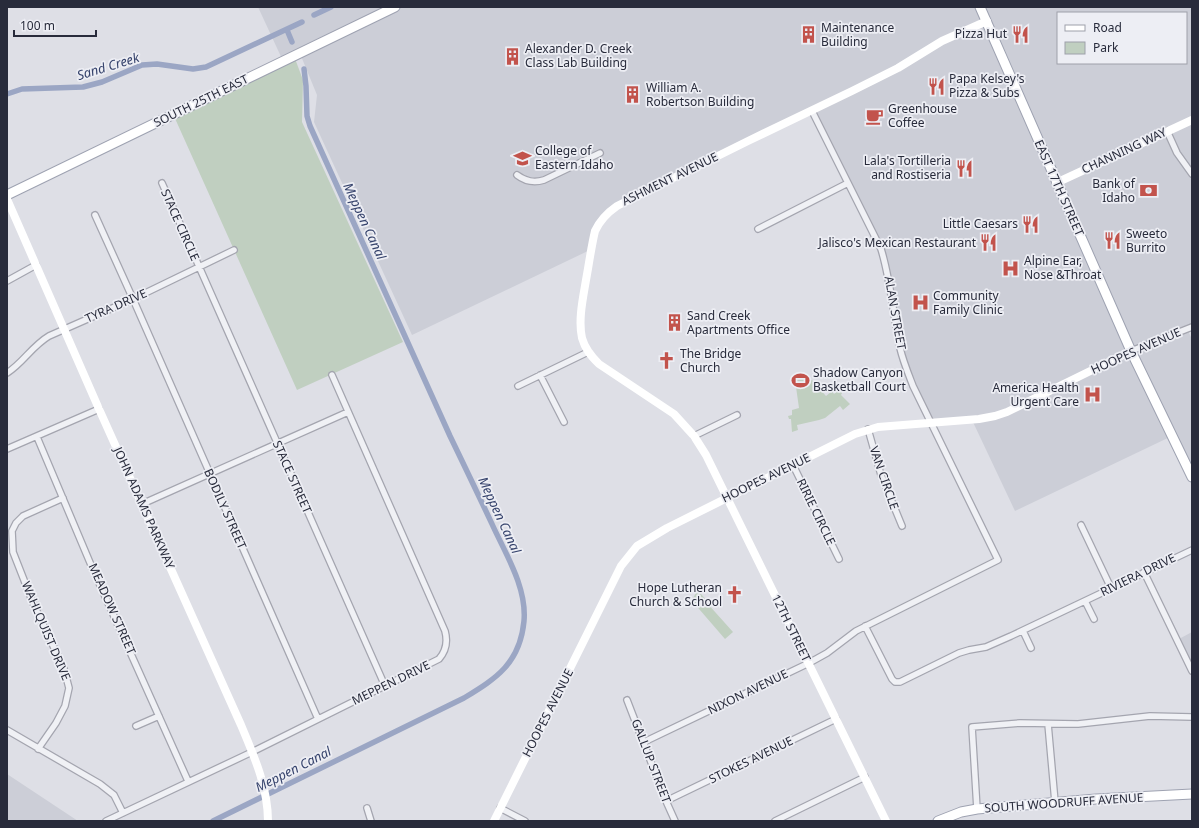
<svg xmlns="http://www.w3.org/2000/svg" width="1199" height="828" font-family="'Noto Sans',sans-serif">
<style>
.built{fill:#ccced7;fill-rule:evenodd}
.green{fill:#c0cfc0}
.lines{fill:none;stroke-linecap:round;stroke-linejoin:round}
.canal{stroke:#9ba6c4;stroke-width:5.5}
.street-casing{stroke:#a4a5af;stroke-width:8}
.primary-casing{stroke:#9ea2b1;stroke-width:11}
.street{stroke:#f0f1f5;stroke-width:5.5}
.secondary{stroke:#fff;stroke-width:8}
.primary{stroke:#fff;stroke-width:9}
.labels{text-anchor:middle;stroke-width:3.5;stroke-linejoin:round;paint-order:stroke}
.poi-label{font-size:12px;fill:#282b3b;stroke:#edeef4;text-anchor:start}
.street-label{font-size:12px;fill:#282b3b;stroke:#edeef4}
.water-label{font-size:13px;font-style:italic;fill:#36436c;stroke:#edeef4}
</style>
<rect width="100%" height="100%" fill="#dedfe6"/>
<path class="built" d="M258,7H1192V327L1187,329L1192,339V477L1172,436L1015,511L972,420L931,423L904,363L881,249L811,110L617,206L599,222L590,250L412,335L314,122L317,95L301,56L283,61ZM1058,13H1186V63H1058Z
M1192,632V671L1177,640Z
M7,774L78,821H7Z"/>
<path class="green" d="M294,56L303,80L302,122L403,342L297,390L173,114Z
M805,373L809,381L812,380L826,396L832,391L834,394L839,390L842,393L841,395L850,404L843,410L840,406L825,418L819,420L797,425L798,430L792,432L791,419H789L788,416L792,415V410L799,408L796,387L792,379Z
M696,593L701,594L708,602L707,603L733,632L725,639L693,602V598Z"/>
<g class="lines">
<path class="canal" d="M314,15L331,7
M287,30L292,42
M7,94L22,89L83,87L102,82L142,65L157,64L193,69L206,67L302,22
M213,821L464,698C497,678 520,663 524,621C527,587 505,553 492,524C478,494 464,465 450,436C403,333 357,229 310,126L307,116L306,86L304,69"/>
<defs>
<path id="street" d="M1167,131L1177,153L1192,174
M517,175C526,182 534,183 544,180L600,153
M162,183L385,686
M95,215L133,299L318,719
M758,229L848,183
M7,281L36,265
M1131,351L1192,327
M7,373C23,363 32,346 49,336L133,299L234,250
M540,375L564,422
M518,386L588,352
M868,429L881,475L902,526
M694,436L737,415
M37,437L91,565L188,781
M7,449L99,409
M793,465L839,559
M142,504L348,412
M1081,525L1111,588
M1144,572L1192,671
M1085,601L1094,619
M865,626L892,679L895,682H900L959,653L969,650L986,647L1011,636L1192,550
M1023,631L1031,648
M627,700L666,801L675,821
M1048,724L1055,802
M136,726L159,716
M7,730L100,784L114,795L123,813
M644,742L809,663L827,653L856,631L998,560L913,386C908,373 903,361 900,348C893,315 891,281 881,249L812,111
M38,749L56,723L65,706L69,688L64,669L33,603L13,552L12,531L16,523L23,516L63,498
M666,801L836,719
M367,808L371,821
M500,808L525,821
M977,809L972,727L1020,723L1078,724L1150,716L1192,717
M106,821L252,752L439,659C446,651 448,642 445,631L332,375
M775,821L865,777"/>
<path id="primary" d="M980,7L1131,351L1192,477
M7,195L395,7
M938,821L961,812L977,809L1096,799L1192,794"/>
</defs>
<use href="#street" class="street-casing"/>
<use href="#primary" class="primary-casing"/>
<use href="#street" class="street"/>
<path class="secondary" d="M1056,183L1192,120
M7,199L99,409L241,725C254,756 268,787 268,821
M494,821L621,566L637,546L667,528L855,434L878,427L979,419L995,416L1007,412L1131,351
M886,821L706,455L694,436L674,414L599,364C591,356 585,349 582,338C578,320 583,298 586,280C589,264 591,248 595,231C600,220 607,213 617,206L748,141L852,91L898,68L942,41L987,21"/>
<use href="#primary" class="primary"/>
</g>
<defs>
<symbol id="restaurant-bare" viewBox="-9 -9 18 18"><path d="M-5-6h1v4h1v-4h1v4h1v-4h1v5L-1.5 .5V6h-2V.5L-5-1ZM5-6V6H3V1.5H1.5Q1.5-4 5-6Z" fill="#c2534c" stroke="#edeef4" stroke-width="2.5" paint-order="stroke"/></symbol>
<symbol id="building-bare" viewBox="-9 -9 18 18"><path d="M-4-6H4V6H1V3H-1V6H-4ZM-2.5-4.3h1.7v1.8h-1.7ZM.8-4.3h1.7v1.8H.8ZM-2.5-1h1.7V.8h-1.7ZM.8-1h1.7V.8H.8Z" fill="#c2534c" stroke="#edeef4" stroke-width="2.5" paint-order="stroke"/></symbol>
<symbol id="cafe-bare" viewBox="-9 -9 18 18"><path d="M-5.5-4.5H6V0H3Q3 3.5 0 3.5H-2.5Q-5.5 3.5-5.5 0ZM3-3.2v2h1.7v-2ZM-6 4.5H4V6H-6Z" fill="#c2534c" stroke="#edeef4" stroke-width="2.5" paint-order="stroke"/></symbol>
<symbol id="university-bare" viewBox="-9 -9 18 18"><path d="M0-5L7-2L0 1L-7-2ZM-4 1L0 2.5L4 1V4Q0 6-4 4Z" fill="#c2534c" stroke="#edeef4" stroke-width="2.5" paint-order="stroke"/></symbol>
<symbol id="bank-bare" viewBox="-9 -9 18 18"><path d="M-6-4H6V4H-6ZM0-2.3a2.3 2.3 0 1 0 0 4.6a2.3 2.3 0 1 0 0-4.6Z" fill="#c2534c" stroke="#edeef4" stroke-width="2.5" paint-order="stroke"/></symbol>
<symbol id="hospital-bare" viewBox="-9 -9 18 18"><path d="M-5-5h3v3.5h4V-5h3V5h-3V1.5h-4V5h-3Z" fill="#c2534c" stroke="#edeef4" stroke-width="2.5" paint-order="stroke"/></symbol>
<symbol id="church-bare" viewBox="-9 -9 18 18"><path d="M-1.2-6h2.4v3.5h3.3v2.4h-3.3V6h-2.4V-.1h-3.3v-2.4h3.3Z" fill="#c2534c" stroke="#edeef4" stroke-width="2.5" paint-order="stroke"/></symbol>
<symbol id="stadium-bare" viewBox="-9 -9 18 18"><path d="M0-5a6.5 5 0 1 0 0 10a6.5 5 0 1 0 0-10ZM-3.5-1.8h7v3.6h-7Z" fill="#c2534c" stroke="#edeef4" stroke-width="2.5" paint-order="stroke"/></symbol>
</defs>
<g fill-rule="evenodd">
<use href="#restaurant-bare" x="1008" y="22" width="25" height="25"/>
<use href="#building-bare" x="796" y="22" width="25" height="25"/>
<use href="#building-bare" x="500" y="44" width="25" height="25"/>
<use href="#restaurant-bare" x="924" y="74" width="25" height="25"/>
<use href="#building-bare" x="620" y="82" width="25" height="25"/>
<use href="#cafe-bare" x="862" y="104" width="25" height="25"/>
<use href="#university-bare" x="510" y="146" width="25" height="25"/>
<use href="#restaurant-bare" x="952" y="156" width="25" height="25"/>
<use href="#bank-bare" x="1136" y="178" width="25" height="25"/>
<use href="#restaurant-bare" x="1018" y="212" width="25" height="25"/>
<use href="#restaurant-bare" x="1100" y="228" width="25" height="25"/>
<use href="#restaurant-bare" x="976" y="230" width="25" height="25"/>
<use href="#hospital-bare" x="998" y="256" width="25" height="25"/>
<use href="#hospital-bare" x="908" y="290" width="25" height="25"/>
<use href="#building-bare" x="662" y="310" width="25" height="25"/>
<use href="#church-bare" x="654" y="348" width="25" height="25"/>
<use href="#stadium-bare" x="788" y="368" width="25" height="25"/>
<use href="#hospital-bare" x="1080" y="382" width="25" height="25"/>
<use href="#church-bare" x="722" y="582" width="25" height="25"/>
</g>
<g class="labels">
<g class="poi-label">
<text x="821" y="32">Maintenance<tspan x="821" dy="14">Building</tspan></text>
<text x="1007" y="38" text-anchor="end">Pizza Hut</text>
<text x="525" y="53">Alexander D. Creek<tspan x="525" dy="14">Class Lab Building</tspan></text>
<text x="949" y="83">Papa Kelsey's<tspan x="949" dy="14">Pizza &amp; Subs</tspan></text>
<text x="646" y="92">William A.<tspan x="646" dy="14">Robertson Building</tspan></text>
<text x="888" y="113">Greenhouse<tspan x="888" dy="14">Coffee</tspan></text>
<text x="535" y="155">College of<tspan x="535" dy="14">Eastern Idaho</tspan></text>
<text x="951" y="165" text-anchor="end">Lala's Tortilleria<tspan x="951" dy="14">and Rostiseria</tspan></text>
<text x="1135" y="188" text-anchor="end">Bank of<tspan x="1135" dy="14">Idaho</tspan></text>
<text x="1018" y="228" text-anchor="end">Little Caesars</text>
<text x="1126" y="238">Sweeto<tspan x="1126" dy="14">Burrito</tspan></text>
<text x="976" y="247" text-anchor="end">Jalisco's Mexican Restaurant</text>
<text x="1024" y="265">Alpine Ear,<tspan x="1024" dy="14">Nose &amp;Throat</tspan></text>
<text x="933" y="300">Community<tspan x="933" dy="14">Family Clinic</tspan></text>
<text x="687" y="320">Sand Creek<tspan x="687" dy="14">Apartments Office</tspan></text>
<text x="680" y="358">The Bridge<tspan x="680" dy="14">Church</tspan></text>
<text x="813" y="377">Shadow Canyon<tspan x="813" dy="14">Basketball Court</tspan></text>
<text x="1079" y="392" text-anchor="end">America Health<tspan x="1079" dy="14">Urgent Care</tspan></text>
<text x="722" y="592" text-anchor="end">Hope Lutheran<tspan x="722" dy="14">Church &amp; School</tspan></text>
</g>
<g class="street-label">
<text transform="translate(201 101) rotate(-26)" y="4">SOUTH 25TH EAST</text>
<text transform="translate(1124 151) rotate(-25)" y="4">CHANNING WAY</text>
<text transform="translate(670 179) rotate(-26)" y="4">ASHMENT AVENUE</text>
<text transform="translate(1059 188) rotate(66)" y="4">EAST 17TH STREET</text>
<text transform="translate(180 225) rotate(66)" y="4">STACE CIRCLE</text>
<text transform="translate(116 306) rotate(-24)" y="4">TYRA DRIVE</text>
<text transform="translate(895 313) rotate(80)" y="4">ALAN STREET</text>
<text transform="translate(1136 351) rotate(-24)" y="4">HOOPES AVENUE</text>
<text transform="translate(292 477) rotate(66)" y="4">STACE STREET</text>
<text transform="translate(766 478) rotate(-26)" y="4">HOOPES AVENUE</text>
<text transform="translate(884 478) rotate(71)" y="4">VAN CIRCLE</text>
<text transform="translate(144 508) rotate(66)" y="4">JOHN ADAMS PARKWAY</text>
<text transform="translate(225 509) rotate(66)" y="4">BODILY STREET</text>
<text transform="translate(816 512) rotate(64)" y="4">RIRIE CIRCLE</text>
<text transform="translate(1138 575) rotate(-26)" y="4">RIVIERA DRIVE</text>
<text transform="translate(112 609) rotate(66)" y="4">MEADOW STREET</text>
<text transform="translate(791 628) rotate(64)" y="4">12TH STREET</text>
<text transform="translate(46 631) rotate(67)" y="4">WAHLQUIST DRIVE</text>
<text transform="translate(391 683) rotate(-26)" y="4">MEPPEN DRIVE</text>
<text transform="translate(748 692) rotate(-26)" y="4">NIXON AVENUE</text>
<text transform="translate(548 713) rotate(-63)" y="4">HOOPES AVENUE</text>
<text transform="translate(751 760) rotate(-26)" y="4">STOKES AVENUE</text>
<text transform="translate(651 761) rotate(69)" y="4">GALLUP STREET</text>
<text transform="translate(1064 803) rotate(-4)" y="4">SOUTH WOODRUFF AVENUE</text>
</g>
<g class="water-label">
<text transform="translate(108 66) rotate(-17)" y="5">Sand Creek</text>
<text transform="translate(365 221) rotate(65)" y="5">Meppen Canal</text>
<text transform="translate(500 515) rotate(65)" y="5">Meppen Canal</text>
<text transform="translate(293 769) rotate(-27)" y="5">Meppen Canal</text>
</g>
</g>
<rect width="1199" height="828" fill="none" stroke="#282b3b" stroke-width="16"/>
<rect x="1057" y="12" width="130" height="52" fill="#edeef4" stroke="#9ea0aa"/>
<rect x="1065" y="25" width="20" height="6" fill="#ffffff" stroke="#9ea0aa"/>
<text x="1093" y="32" font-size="12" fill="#282b3b">Road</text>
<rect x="1065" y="42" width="20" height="12" fill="#c0cfc0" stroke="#9ea0aa"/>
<text x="1093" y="52" font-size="12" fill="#282b3b">Park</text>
<path d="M14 30v6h82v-6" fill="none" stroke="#282b3b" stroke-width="2"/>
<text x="20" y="30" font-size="12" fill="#282b3b" stroke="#edeef4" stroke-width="3" paint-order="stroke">100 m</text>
</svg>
